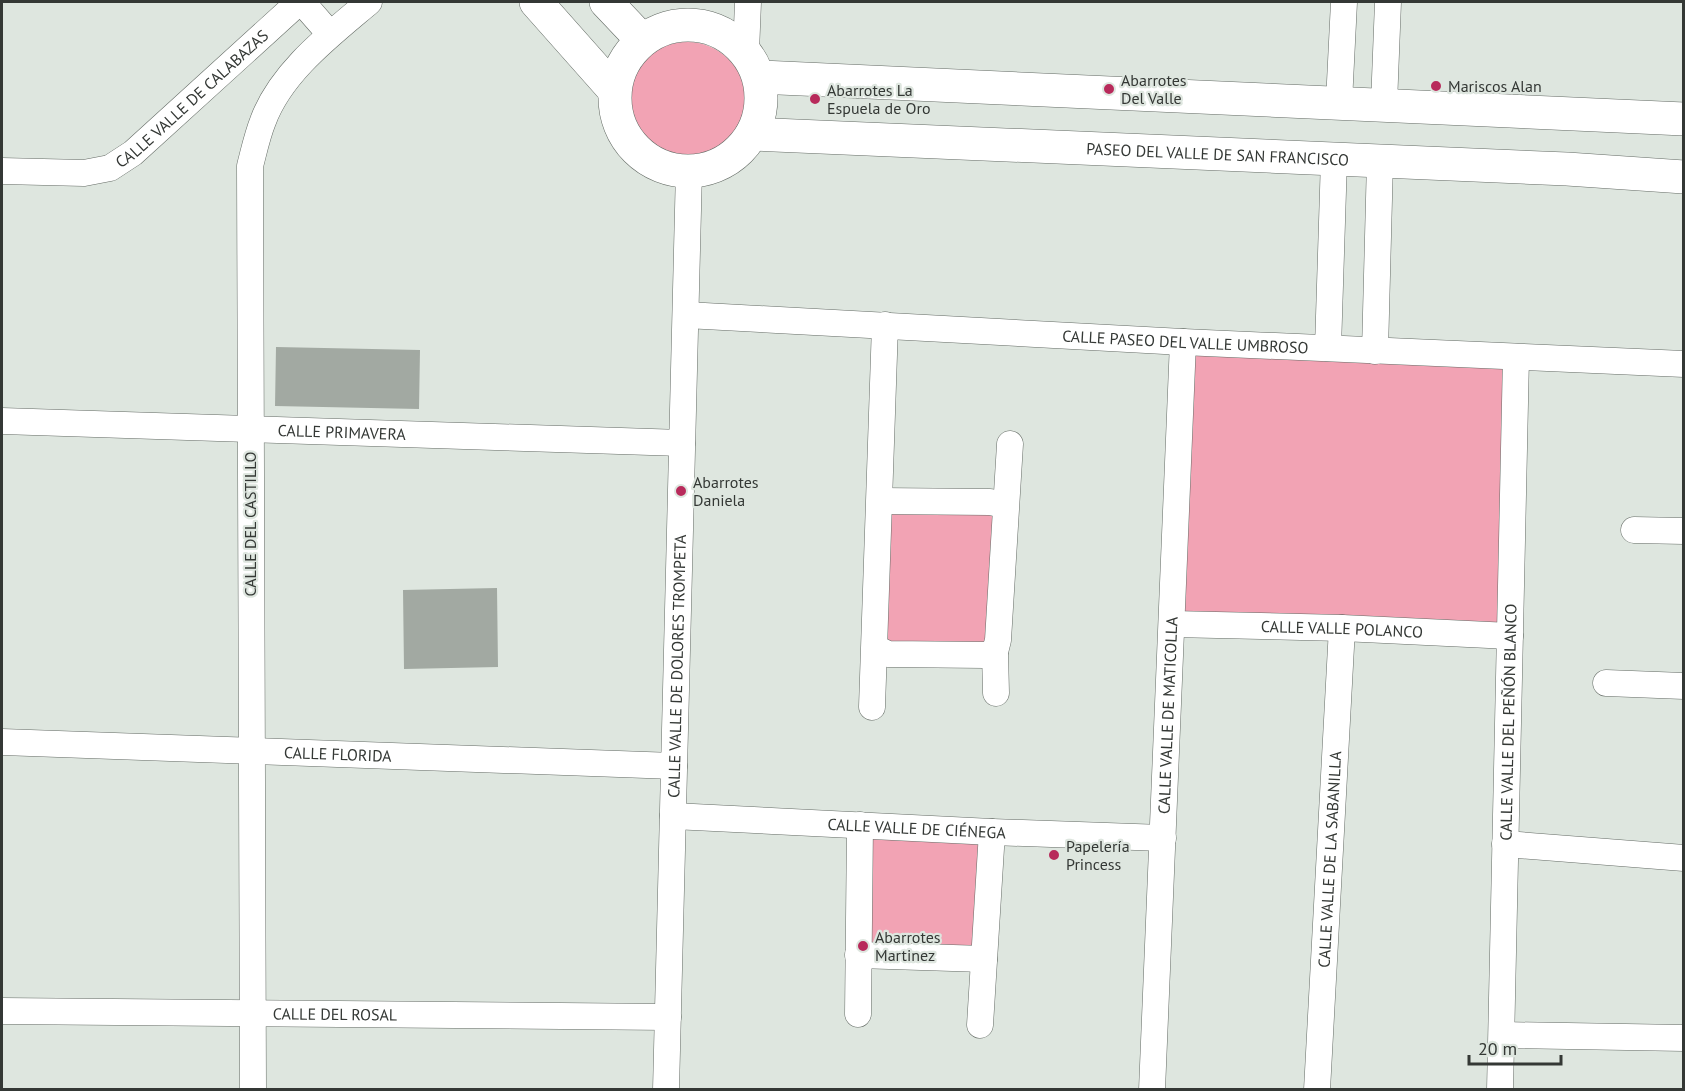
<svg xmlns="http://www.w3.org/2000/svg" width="1685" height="1091" font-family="'PT Sans',sans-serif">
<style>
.green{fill:#f2a3b4}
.building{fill:#a2a9a2}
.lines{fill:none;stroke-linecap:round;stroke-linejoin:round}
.minor-casing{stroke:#646b65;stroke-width:27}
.tertiary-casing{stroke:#646b65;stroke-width:34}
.minor{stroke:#fff;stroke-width:26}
.tertiary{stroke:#fff;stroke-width:33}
.poi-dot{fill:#b82a5b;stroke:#dee6df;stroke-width:2}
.labels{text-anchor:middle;stroke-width:4.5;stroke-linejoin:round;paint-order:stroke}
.poi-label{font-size:16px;fill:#343835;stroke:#dee6df;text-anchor:start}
.street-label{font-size:16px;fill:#343835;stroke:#dee6df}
</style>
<rect width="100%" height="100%" fill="#dee6df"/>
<path class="green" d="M628 101a59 59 0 1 1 118 0a59 59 0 1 1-118 0Z
M1183,342L1516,357L1510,636L1172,624Z
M880,501L1005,505L995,652L875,648Z
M862,825L986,832L981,957L860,952Z"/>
<path class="building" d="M276,347L420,350L419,409L275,406Z
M497,588L498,667L404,669L403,590Z"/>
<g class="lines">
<defs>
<g id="minor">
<path d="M302,2L330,34"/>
<path d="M746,52L748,2"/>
<path d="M1339,102L1344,2"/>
<path d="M1384,104L1388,2"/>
<path id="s1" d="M2,171L84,173L110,168L133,153L299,2"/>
<path id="s2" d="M686,315L1183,342L1684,364"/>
<path d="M1328,348L1334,159"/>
<path d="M1375,351L1380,161"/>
<path id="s3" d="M2,421L682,443"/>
<path d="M880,501L990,502L1005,505"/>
<path d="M1634,530L1684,531"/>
<path id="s4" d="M1172,624L1342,628L1510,636"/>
<path d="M875,648L888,654L985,655L995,652"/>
<path d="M1606,683L1684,686"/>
<path d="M996,693L995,652L998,640L1010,444"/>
<path d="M872,707L885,325"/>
<path id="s5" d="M2,742L674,766"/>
<path id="s6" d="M673,816L992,832L1163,838"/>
<path d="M1505,844L1684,858"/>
<path d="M858,955L984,959"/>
<path id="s7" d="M2,1011L668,1017"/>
<path d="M858,1014L860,825"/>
<path d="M980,1025L992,832"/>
<path d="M1502,1035L1684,1038"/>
<path d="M253,1090L250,166C254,151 257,136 263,121C281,72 330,35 369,2"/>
<path id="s8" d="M666,1090L689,170"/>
<path id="s9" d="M1152,1090L1183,342"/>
<path id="s10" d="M1317,1090L1342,628"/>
<path id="s11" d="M1500,1090L1516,357"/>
</g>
<g id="tertiary">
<path d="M536,2L614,90"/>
<path d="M606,2L642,40"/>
<circle cx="688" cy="98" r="73"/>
<path d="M759,77L1684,119"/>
<path id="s12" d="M752,134L1567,169L1684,177"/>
</g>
</defs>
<use href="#minor" class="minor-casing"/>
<use href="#tertiary" class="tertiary-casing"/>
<use href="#minor" class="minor"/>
<use href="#tertiary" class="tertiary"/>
</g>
<g class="poi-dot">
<circle cx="1436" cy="86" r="6"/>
<circle cx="1109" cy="89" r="6"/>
<circle cx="815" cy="99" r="6"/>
<circle cx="681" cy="491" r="6"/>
<circle cx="1054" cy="855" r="6"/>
<circle cx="863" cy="946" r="6"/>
</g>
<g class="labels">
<g class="poi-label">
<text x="1121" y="86">Abarrotes<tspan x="1121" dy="18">Del Valle</tspan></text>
<text x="1448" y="92">Mariscos Alan</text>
<text x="827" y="96">Abarrotes La<tspan x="827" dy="18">Espuela de Oro</tspan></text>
<text x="693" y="488">Abarrotes<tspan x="693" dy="18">Daniela</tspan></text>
<text x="1066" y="852">Papelería<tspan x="1066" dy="18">Princess</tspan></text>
<text x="875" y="943">Abarrotes<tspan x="875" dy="18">Martinez</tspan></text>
</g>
<g class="street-label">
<text dy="6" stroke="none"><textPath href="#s1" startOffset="216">CALLE VALLE DE CALABAZAS</textPath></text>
<text dy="6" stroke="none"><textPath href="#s12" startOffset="466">PASEO DEL VALLE DE SAN FRANCISCO</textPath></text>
<text dy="6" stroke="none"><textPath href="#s2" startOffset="500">CALLE PASEO DEL VALLE UMBROSO</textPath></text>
<text dy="6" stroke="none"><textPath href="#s3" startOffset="340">CALLE PRIMAVERA</textPath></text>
<text transform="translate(250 524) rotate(-90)" y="6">CALLE DEL CASTILLO</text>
<text dy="6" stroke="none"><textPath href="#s4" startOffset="170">CALLE VALLE POLANCO</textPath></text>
<text dy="6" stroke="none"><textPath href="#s8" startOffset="424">CALLE VALLE DE DOLORES TROMPETA</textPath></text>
<text dy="6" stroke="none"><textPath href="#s9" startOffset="375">CALLE VALLE DE MATICOLLA</textPath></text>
<text dy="6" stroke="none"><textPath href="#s11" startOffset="368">CALLE VALLE DEL PEÑÓN BLANCO</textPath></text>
<text dy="6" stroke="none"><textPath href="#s5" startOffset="336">CALLE FLORIDA</textPath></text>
<text dy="6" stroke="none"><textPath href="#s6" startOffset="244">CALLE VALLE DE CIÉNEGA</textPath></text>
<text dy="6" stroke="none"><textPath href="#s10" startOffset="231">CALLE VALLE DE LA SABANILLA</textPath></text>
<text dy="6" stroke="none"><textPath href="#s7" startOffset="333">CALLE DEL ROSAL</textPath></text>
</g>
</g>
<rect width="1685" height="1091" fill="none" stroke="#343835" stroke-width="6"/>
<path d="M1469 1055v9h92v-9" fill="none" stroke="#343835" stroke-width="3"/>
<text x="1478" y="1055" font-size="18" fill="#343835" stroke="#dee6df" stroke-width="4.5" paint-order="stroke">20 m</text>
</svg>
